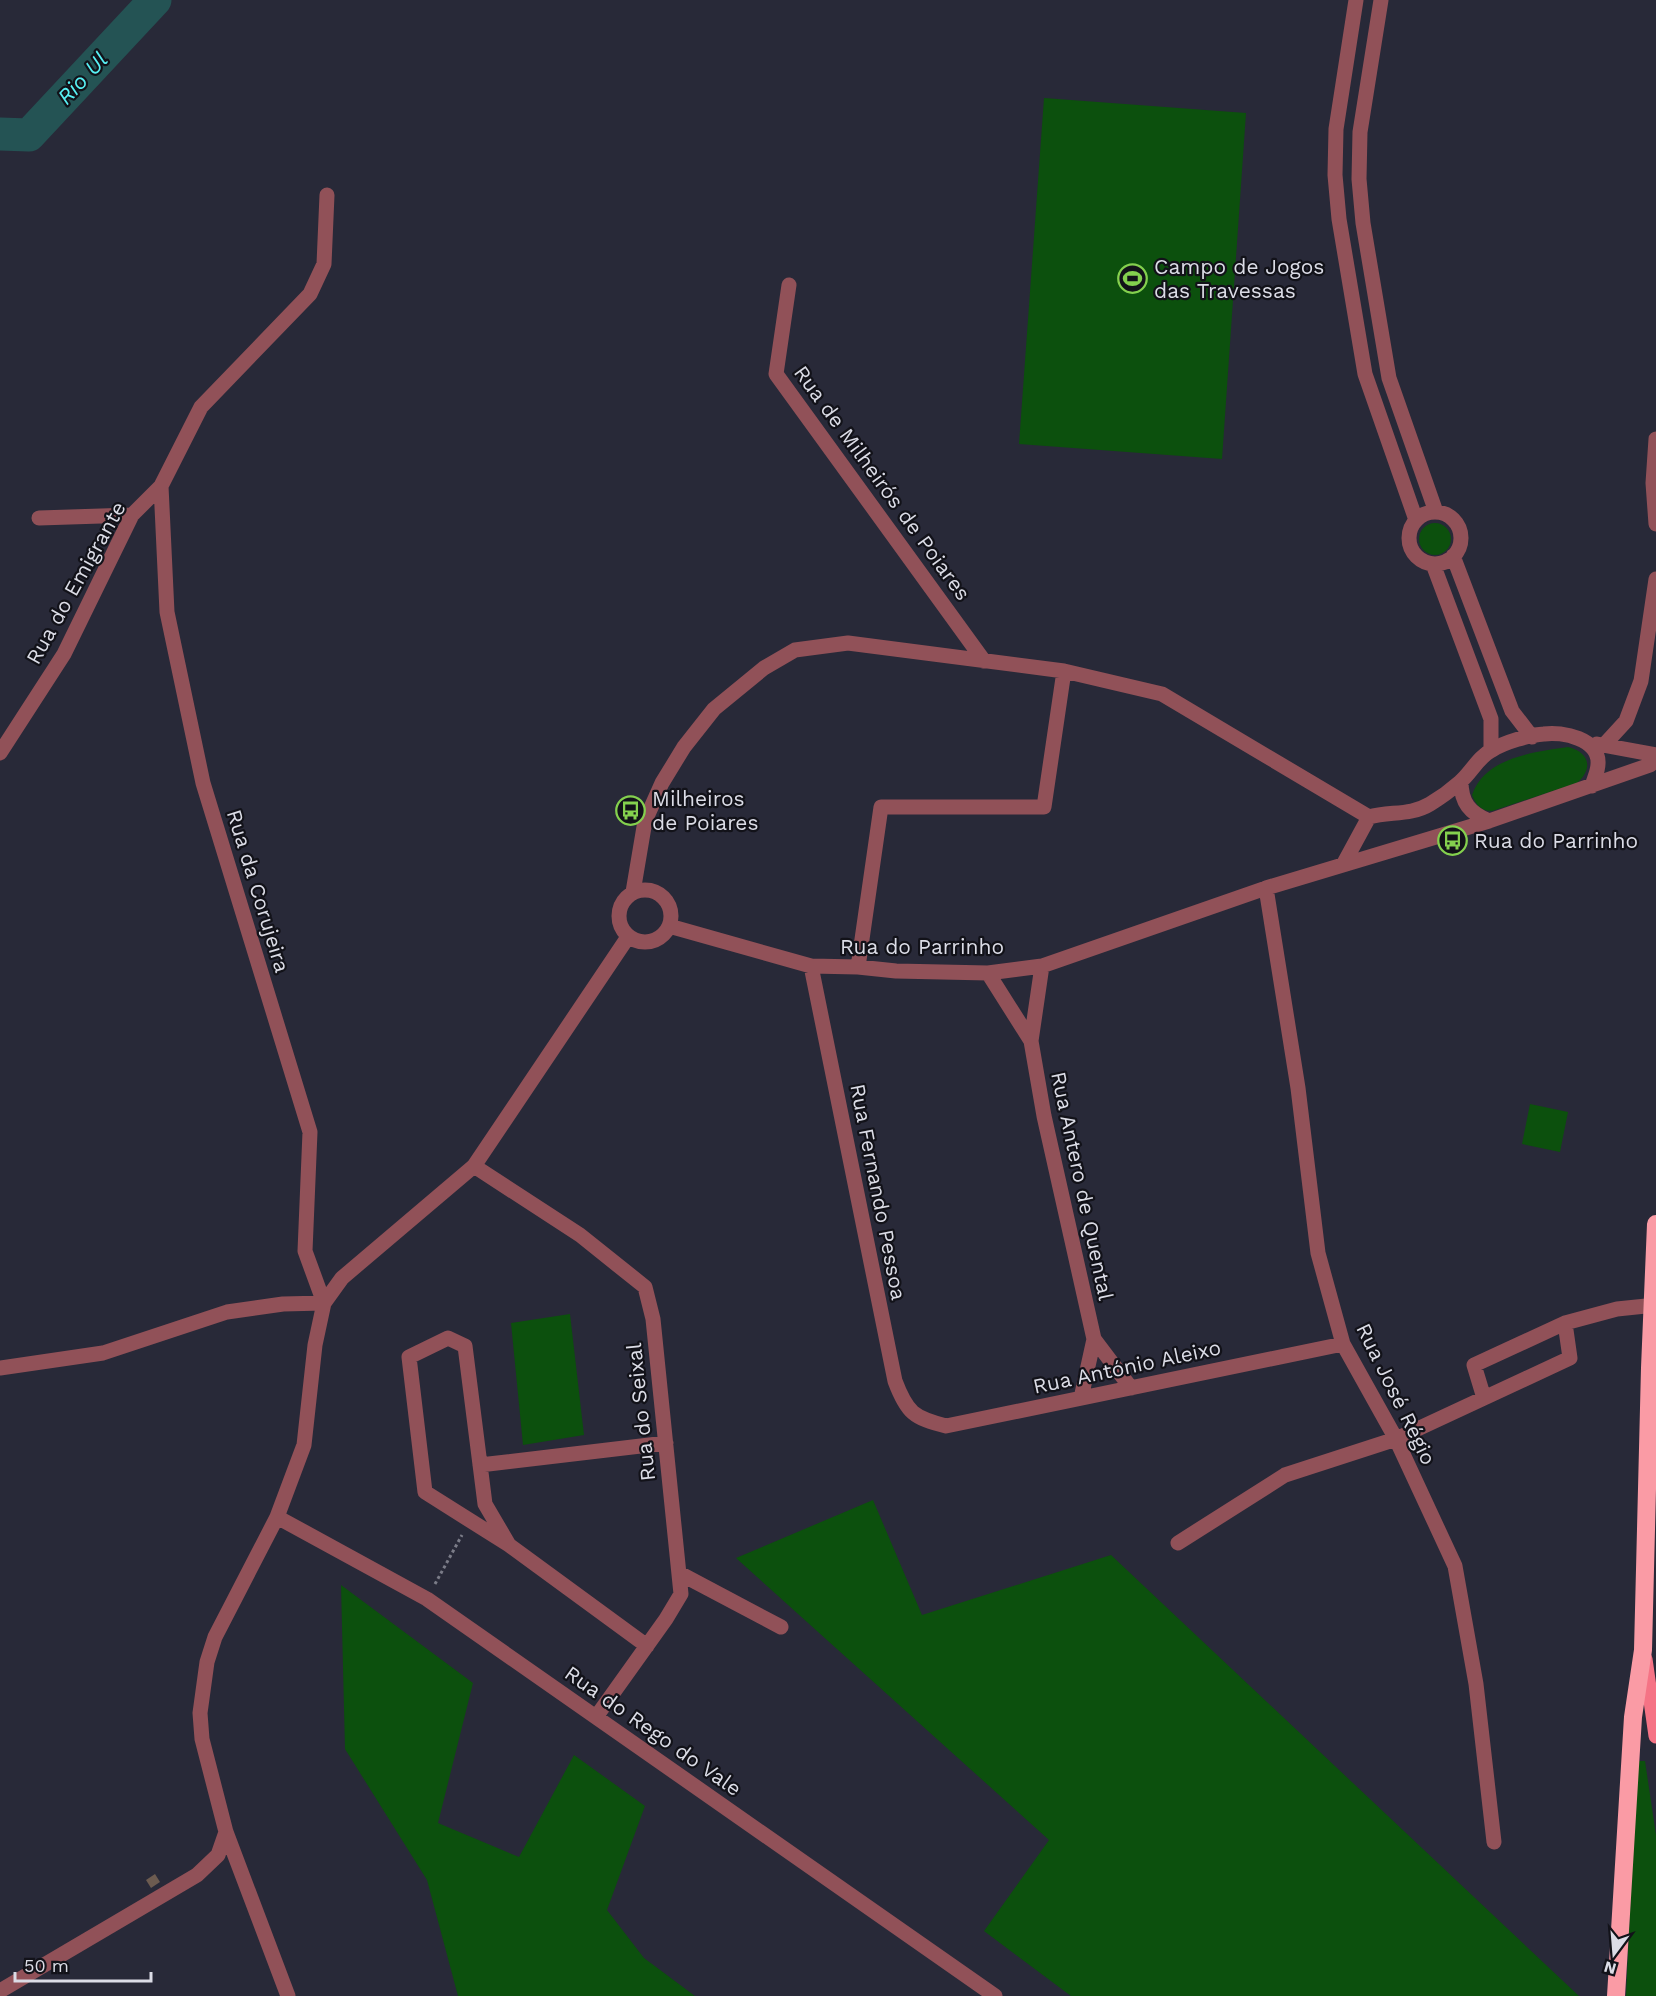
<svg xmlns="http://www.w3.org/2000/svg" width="1656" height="1996" font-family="'Work Sans',sans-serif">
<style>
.green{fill:#0c500d}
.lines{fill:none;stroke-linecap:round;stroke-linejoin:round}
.river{stroke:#245354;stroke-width:33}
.building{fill:#6c5b50}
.path{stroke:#7b7c88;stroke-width:3;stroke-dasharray:3 3;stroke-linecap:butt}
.minor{stroke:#915158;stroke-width:15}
.major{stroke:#f57385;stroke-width:15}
.highway{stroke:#fa9ba5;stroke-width:18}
.labels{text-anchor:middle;stroke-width:4.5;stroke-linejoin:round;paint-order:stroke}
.poi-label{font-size:21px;fill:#dbdce6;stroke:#121219;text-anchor:start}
.street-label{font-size:21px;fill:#dbdce6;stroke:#121219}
.water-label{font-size:22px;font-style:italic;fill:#58f0f4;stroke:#121219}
</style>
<rect width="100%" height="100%" fill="#282938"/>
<path class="green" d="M1044,98L1246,113L1222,459L1019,444Z
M1419 539a16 16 0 1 1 32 0a16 16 0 1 1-32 0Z
M1568,747C1589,752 1594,768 1577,783L1492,811C1481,811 1476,805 1472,795C1485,757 1534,752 1568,747Z
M1530,1104L1568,1112L1560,1152L1522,1144Z
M570,1314L584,1435L523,1445L511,1323Z
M873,1500L922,1615L1111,1555L1579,1996H1071L984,1931L1049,1840L736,1558Z
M341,1585L473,1683L438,1823L519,1857L574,1755L645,1806L607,1910L644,1958L695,1996H458L427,1880L345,1749Z
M1637,1761H1645L1656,1835V1996H1626Z"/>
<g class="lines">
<path class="river" d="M0,134L29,135L155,0"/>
</g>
<path class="building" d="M155,1874L160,1882L151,1888L146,1880Z"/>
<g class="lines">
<path class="path" d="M435,1584L462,1535"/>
<path class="minor" d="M1356,0L1336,129L1335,175L1339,219L1365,374L1416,520
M1381,0L1360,132L1359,179L1363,223L1389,378L1436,512
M789,285L776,374L984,661
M1656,439L1653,483L1656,524
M161,486L167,612L203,783L310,1132L305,1251L324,1303
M1409 538a26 26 0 1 1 52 0a26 26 0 1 1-52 0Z
M39,518L132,515
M1453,556L1512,711L1532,737
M1433,564L1491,719V750
M1597,744L1656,755
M1604,745L1626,721L1641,681L1656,579
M0,753L64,654L132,515L161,486L201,407L310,294L324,264L327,195
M1461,781C1461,803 1470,813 1489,821
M1344,863L1369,817C1390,811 1410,816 1430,804C1440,798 1451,790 1460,782C1471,773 1478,757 1492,750C1505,742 1529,735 1544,734C1562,731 1600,739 1598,764C1598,771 1594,779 1592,786
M1266,888L1298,1088L1318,1253L1343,1344L1396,1439L1455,1566L1476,1684L1494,1842
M619 916a26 26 0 1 1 52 0a26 26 0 1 1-52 0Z
M633,892L645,821L662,783L684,747L714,709L764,668L795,650L848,643L1064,671L1162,694L1369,817
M669,926L811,966L858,967L896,971L988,973L1042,966L1266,888L1489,821L1650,765L1656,760
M811,966L895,1381C907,1413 914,1418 946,1426L1343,1344
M1042,966L1031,1041L1044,1116L1094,1339L1131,1388
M858,967L881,807H1044L1064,671
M988,973L1031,1041
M474,1166L580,1235L645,1287L653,1319L681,1594L666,1619L596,1717
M1565,1323L1617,1309L1656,1305
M0,1368L103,1353L227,1312L283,1304L324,1303
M1081,1398L1094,1339
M480,1465L666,1443
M277,1517L427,1599L995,1996
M1178,1543L1285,1475L1396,1439L1570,1358L1565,1323L1474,1365L1484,1398
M509,1545L425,1492L409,1357L448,1338L465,1346L485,1504L509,1545L647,1646
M679,1573L781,1627
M0,1991L197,1875L218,1855L226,1832
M288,1996L226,1832L202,1739L200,1713L207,1662L215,1637L277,1517L304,1445L315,1345L324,1303L342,1278L474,1166L628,937"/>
<path class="major" d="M1645,1659L1656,1736"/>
<path class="highway" d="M1616,1996L1633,1717L1643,1650L1650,1368L1656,1224"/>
</g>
<defs>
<symbol id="stadium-ring" viewBox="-11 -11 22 22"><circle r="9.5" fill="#121219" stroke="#84d04e" stroke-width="1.5"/><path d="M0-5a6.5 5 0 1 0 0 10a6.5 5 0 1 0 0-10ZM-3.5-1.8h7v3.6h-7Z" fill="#84d04e"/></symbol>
<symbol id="bus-ring" viewBox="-11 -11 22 22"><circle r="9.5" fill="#121219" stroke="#84d04e" stroke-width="1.5"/><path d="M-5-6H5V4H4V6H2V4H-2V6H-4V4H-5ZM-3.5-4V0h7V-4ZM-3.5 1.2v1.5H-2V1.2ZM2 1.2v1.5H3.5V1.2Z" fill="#84d04e"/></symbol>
</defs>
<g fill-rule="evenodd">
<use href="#stadium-ring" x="1116" y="262" width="33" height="33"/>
<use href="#bus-ring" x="614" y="794" width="33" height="33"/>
<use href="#bus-ring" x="1436" y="824" width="33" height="33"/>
</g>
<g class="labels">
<g class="poi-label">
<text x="1154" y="274">Campo de Jogos<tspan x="1154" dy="24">das Travessas</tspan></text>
<text x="652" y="806">Milheiros<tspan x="652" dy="24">de Poiares</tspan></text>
<text x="1474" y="848">Rua do Parrinho</text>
</g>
<g class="street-label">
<text transform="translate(882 483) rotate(54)" y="7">Rua de Milheirós de Poiares</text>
<text transform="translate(76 583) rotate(-61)" y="7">Rua do Emigrante</text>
<text transform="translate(258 891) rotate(73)" y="7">Rua da Corujeira</text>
<text x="922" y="954">Rua do Parrinho</text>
<text transform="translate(1082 1186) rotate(78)" y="7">Rua Antero de Quental</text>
<text transform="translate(878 1192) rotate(79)" y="7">Rua Fernando Pessoa</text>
<text transform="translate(1127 1367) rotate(-12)" y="7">Rua António Aleixo</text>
<text transform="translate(1396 1394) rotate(64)" y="7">Rua José Régio</text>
<text transform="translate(641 1412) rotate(-96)" y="7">Rua do Seixal</text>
<text transform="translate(653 1731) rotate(35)" y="7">Rua do Rego do Vale</text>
</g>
<g class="water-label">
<text transform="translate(82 78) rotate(-47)" y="8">Rio Ul</text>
</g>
</g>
<g transform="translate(1614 1954) rotate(196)" stroke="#121219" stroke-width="4.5" paint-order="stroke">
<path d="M0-4.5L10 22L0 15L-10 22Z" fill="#dbdce6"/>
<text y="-9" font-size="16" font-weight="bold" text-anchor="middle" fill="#dbdce6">N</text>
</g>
<path d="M15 1972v9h136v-9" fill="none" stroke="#dbdce6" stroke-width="3"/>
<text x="24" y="1972" font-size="18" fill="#dbdce6" stroke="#121219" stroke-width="4.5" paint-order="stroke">50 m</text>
</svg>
